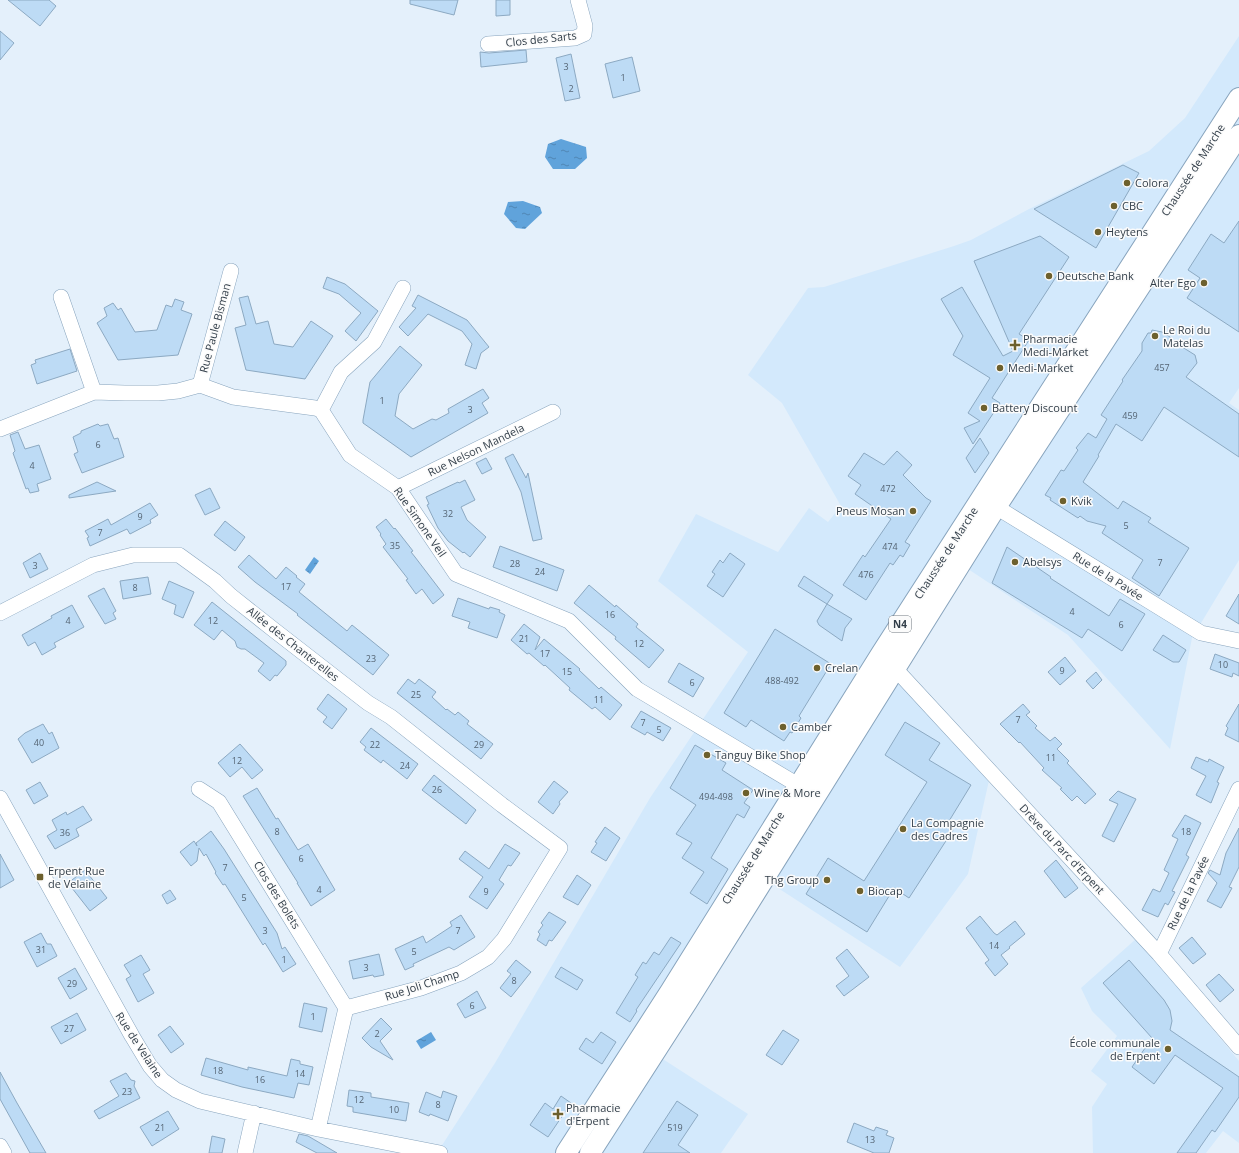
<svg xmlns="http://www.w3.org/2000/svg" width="1239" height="1153" font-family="'Open Sans',sans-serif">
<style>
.built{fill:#d3e9fc}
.water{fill:url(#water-ripples)}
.building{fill:#bddbf5;stroke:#8ca9c2}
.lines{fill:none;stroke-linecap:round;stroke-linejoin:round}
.minor-casing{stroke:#88a4bd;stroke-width:16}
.major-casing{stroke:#88a4bd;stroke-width:22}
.minor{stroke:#fff;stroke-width:15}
.major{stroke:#fff;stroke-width:20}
.poi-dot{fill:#6d602d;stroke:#fbfbfb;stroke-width:1.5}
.labels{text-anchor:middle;stroke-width:3;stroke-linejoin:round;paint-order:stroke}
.number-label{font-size:9px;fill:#556574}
.shield{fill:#fbfbfb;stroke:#6e777e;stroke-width:1}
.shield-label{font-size:10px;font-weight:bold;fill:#323e49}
.street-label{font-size:11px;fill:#323e49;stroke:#fbfbfb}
.poi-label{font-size:11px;fill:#323e49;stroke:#fbfbfb;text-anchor:start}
</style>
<defs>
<pattern id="water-ripples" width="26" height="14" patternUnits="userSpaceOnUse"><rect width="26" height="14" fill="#60a3db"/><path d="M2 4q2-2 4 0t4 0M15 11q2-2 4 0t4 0" fill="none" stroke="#5086b4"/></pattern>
</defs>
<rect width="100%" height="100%" fill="#e4f0fb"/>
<path class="built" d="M1239,36V388L1229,403L1239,410V560L1192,638L1170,749L1068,635L965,567L896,676L990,776L968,874L900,967L764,879L655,1054L748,1114L721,1153H437L495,1063L650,798L748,652L658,581L696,514L778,552L809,508L828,522L841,506L782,403L748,375L808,288L824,287L954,246L971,240L1029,209L1149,151L1185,118Z
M1137,938L1239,1061V1143L1223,1131L1206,1153H1093L1092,1107L1107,1084L1091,1071L1117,1036L1092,1011L1081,988Z"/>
<path class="water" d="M561,139L586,147L587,158L575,169H553L545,157L548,144Z
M523,201L540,207L542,213L525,229L516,228L504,214L508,202Z
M314,557L319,561L310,574L305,570Z
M431,1032L436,1040L421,1049L416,1041Z"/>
<path class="building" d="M8,0H49L56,6L40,26Z
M410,0H458L454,15L410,4Z
M496,0H510V15L496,16Z
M0,31L14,43L0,60Z
M526,50L527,62L481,67L480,52L489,53Z
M571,54L580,98L565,101L556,58Z
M632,57L640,91L613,98L605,64Z
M1123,165L1139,173L1096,248L1034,209Z
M1239,221V332L1187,298L1200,278L1188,270L1211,234L1224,243Z
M1040,236L1069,257L1019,334L1029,340L992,398L1000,403L973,444L964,428L980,421L968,413L990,378L953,355L963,336L941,299L962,287L1003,356L1013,351L974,261Z
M327,277L345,284L378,311L356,341L345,331L361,313L339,294L323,288Z
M418,295L467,320L489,347L481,353L476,369L465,365L472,344L462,331L428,314L408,336L399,327L416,308L412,306Z
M248,296L256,324L268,321L274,344L293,347L311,321L333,336L305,379L246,370L235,328L246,325L239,298Z
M175,299L184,302L181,310L192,314L178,355L118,360L97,323L107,316L104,308L113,303L118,310L121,308L135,332L157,330L166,305L172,307Z
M1152,330L1162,332L1170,337L1171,340L1195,355L1197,363L1186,377L1239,414V457L1164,407L1142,441L1116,424L1098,455L1099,456L1083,482L1118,509L1123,501L1151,518L1148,522L1189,548L1159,596L1132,578L1143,560L1102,533L1106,526L1087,521L1080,516L1078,518L1050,500L1051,498L1045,495L1061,470L1064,471L1078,450L1076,448L1088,433L1096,438L1107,419L1101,415L1123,381L1122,380L1142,351V343L1148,333H1151Z
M400,346L422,365L399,394L395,416L413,429L432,419L436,420L449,413L448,409L483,389L489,398L482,403L488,413L411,457L363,423V420L370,382Z
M70,349L77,371L37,384L31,365L36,363L35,360Z
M98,424L100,426L108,424L114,439L118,438L124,457L82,473L74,454L78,452L73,437L81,433V431Z
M18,432L25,449L39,445L51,479L37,484L39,491L30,493L28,488L26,489L13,453L15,451L10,435Z
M980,438L989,453L975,473L966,458Z
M897,451L912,465L903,475L926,498L931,501L905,542L910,545L903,557L900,555L893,565L890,563L866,600L843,585L863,555L865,557L891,519L855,494L861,485L848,476L864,453L884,465Z
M513,454L526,478L528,473L542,539L533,541L521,492L505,458Z
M486,458L492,469L482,474L476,463Z
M465,480L475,500L461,507L467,520L486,537L470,557L464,552L463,553L448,541L438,528L427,505L429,504L426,497L458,482L459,483Z
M97,482L116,491L69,498V495Z
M210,488L220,508L205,515L195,495Z
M150,503L158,515L150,520L151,523L130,534L127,529L90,546L87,538L89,537L85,531L108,519L111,525Z
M386,519L394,529L395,528L413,551L411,552L415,557L444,595L433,604L422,589L416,594L406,580L408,579L383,547L386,544L380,535L381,534L376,527Z
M225,521L245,537L235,551L214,535Z
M500,546L564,570L557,591L493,567Z
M1007,547L1051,577L1050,578L1109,616L1120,599L1145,614L1122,651L1088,629L1082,638L992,583Z
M40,553L48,569L30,578L23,563Z
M730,553L745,564L723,597L707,586L715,574L712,572L720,560L723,563Z
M249,555L276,579L286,567L297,576L296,577L305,584L299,592L347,631L352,625L389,655L373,675L297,615L298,614L255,582L238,567Z
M804,576L833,595L827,604L852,619L845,628L842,641L819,625L817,621L827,604L798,586Z
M148,577L151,594L123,599L120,581Z
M169,581L194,592L183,618L174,614L176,605L162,599Z
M589,585L615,607L616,605L638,624L636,627L664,650L649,668L615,639L616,637L574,603Z
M104,588L116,611L113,613L116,619L105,624L88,596Z
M1239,594V624L1226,616Z
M458,598L489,609L490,607L500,610L499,612L505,615L497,638L468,628L470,622L452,616Z
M212,602L286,661V665L277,676L275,675L270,681L258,671L264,663L245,649H241L237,647L235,641L222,630L214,640L194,625Z
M72,605L84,627L54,643L56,647L42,655L35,642L28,646L22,635L52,618L51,616Z
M524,624L540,637L535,650L544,639L580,669L579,670L599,689L601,687L622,705L610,720L595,707L592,709L569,690L570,688L545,665L544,666L529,653L527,654L511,640Z
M775,629L831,664L799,716L801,718L792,733L790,732L784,741L751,720L746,727L724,713Z
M1163,635L1186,650L1179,662H1173L1153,650Z
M1215,654L1239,663V676L1233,673L1232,677L1210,669Z
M1065,657L1076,671L1060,685L1048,672Z
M679,663L704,678L693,697L668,682Z
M1096,672L1102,680L1093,689L1086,681Z
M408,679L415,684L419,679L436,692L432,697L446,710L447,709L455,715L458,712L469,721L467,724L493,744L481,759L397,693Z
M328,694L347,709L332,729L323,722L327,717L317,709Z
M1023,704L1030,712L1026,715L1037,726L1035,728L1050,741L1055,737L1062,744L1057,749L1069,761L1067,763L1096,794L1085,804L1077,796L1072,801L1060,789L1062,788L1042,770L1044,768L1020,742L1019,743L1000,724Z
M1239,704V742L1225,735L1228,728L1226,726Z
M641,711L671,728L663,741L647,732L645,735L631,727Z
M905,722L940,743L929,760L971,785L946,826L953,830L909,898L894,888L867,932L806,894L828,858L864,881L927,782L885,755Z
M43,724L49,734L52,732L59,748L32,763L18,739L25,733Z
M371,728L418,764L407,779L383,760L381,763L364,750L366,747L360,742Z
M240,744L263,770L252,779L242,767L230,777L218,763Z
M695,745L726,763L722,770L753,790L744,803L750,807L744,818L737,814L711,858L728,869L707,904L690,893L704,872L682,858L692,843L676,834L696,805L670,788Z
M1196,757L1208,762L1209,759L1224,767L1217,782L1219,783L1211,803L1196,795L1206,776L1191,768Z
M434,775L476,810L466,824L422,790Z
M554,781L568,792L559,802L560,804L553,814L538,802Z
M40,782L48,796L34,804L26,790Z
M257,788L276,819L278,818L298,850L308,844L335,890L311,906L297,883H298L243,796Z
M1118,791L1136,799L1114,842L1102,836L1118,804L1109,800Z
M83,806L92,820L76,829L79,836L55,849L47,836L57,830L52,820L66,812L67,815Z
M1185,815L1201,823L1186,855L1189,857L1172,891L1175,892L1168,905L1165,903L1158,917L1142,910L1153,889L1160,892L1169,873L1164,870L1178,839L1172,836Z
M605,827L620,838L606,861L591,852L597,843L595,842Z
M1239,828V867L1229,887L1232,888L1221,908L1207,901L1217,883L1208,873L1210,870L1220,875L1226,853Z
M211,831L224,849L277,933L282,949L285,947L296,964L283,972L265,943L263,945L225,884L223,885L215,873L216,872L206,854L204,856L199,848L197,861L191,866L180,852L194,841L197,846L196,843Z
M505,844L520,853L511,866L508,865L499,880L504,884L487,909L469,897L483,877L459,859L465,851L489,869Z
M0,854L14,880L0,888Z
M1056,860L1078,888L1065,898L1044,871Z
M85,870L107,898L90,911L68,883Z
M577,875L591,885L578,905L563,897Z
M170,890L176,899L167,904L162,895Z
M549,912L566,922L552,941L549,940L546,946L537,940L540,934L538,932L543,925L541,923Z
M461,915L475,937L454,950L449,947L413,964L414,966L405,970L395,949L423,936L426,943L452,926L450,922Z
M980,916L994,933L997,935L1015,921L1025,934L1009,947L1010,948L1001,955L1008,964L995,976L985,963L989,960L966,928Z
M41,933L47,944H51L57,956L37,967L24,942Z
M671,937L681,943L636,1010L637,1011L630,1022L616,1013L638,977L635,975L643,962L646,964L654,952L659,955Z
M1192,937L1206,954L1193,964L1179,948Z
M847,949L869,977L844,996L836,986L849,976L836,958Z
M379,954L384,975L374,977L373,975L353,979L349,961Z
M141,955L150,970L143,974L154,993L138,1002L126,979L131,976L124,965Z
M516,960L531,972L511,997L500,988L511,974L507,971Z
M1129,960L1164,1000L1170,1010L1172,1021L1170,1030L1239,1077V1097L1215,1132L1212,1130L1196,1153H1177L1223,1088L1175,1055L1154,1084L1132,1067L1152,1038L1103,983Z
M561,967L583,980L577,990L555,977Z
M75,968L87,989L70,999L58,978Z
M1219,974L1234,990L1220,1002L1206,985Z
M477,991L486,1008L465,1018L457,1004Z
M304,1003L327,1008L322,1032L299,1027Z
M77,1013L86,1030L61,1044L51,1027Z
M381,1018L392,1029L380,1041L393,1060L371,1047L362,1038Z
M170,1026L184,1044L171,1053L158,1035Z
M783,1030L799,1040L782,1065L766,1055Z
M601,1032L616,1042L602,1064L579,1049L586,1038L593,1043Z
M206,1058L248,1070V1067L287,1076L291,1059L300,1061V1064L313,1067L309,1085L298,1083L294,1098L242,1087L201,1075Z
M0,1072L17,1103L46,1153H30L0,1099Z
M126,1073L131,1080L135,1081L134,1086L140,1098L99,1119L94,1111L119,1096L110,1081Z
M349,1090L371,1093V1097L409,1103L406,1121L353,1112V1107L347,1106Z
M443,1091L457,1096L448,1121L430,1114L429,1116L419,1112L426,1092L441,1098Z
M561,1096L571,1103L548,1137L530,1125L545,1103L553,1109Z
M677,1101L698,1115L678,1145L690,1153H643Z
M168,1111L179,1129L152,1146L140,1127Z
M854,1123L874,1131L876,1127L888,1131L886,1135L894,1138L889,1153H874L847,1142Z
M299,1134L308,1136L337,1153H317L296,1142Z
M212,1136L225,1139L222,1153H209Z"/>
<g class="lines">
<defs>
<path id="minor" d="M488,44L575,38L584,34L585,26L578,0
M61,297L94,392
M200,385L231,271
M321,410L341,372L374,342L403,288
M0,429L94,392L125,393H158L178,391L200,385L233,397L315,408L321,410L350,455L398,488L456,574L569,621L637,689L808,791
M398,488L553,412
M988,502L1201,633L1239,641
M0,613L93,565L133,555H179L215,581L231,596L274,630L368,703L391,717L502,805L560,848L504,939L488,957L461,973L421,988L346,1008
M889,662L1159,954L1239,1047
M199,789L219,802L346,1008
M0,798L132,1036L150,1066L162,1080L176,1090L200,1101L318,1129L440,1153
M1159,954L1239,789
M318,1129L346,1008
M0,1146L4,1153
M245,1153L254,1113"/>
<path id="major" d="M566,1153L670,992L881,654L1239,98
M590,1153L687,1002L996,507L1239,135"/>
</defs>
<use href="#minor" class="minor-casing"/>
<use href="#major" class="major-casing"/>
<use href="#minor" class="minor"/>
<use href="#major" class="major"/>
</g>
<g class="poi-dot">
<circle cx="1127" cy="183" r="4"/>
<circle cx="1114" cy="206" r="4"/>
<circle cx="1098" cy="232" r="4"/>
<circle cx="1049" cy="276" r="4"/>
<circle cx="1204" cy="283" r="4"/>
<circle cx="1155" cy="336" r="4"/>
<path d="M1013 339h4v4h4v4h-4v4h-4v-4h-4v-4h4z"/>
<circle cx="1000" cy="368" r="4"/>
<circle cx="984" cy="408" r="4"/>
<circle cx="1063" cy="501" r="4"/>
<circle cx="913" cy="511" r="4"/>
<circle cx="1015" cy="562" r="4"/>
<circle cx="817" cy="668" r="4"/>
<circle cx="783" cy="727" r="4"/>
<circle cx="707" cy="755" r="4"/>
<circle cx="746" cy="793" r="4"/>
<circle cx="903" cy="829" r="4"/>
<rect x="36" y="873" width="8" height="8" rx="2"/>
<circle cx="827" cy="880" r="4"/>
<circle cx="860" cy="891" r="4"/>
<circle cx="1168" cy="1049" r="4"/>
<path d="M556 1108h4v4h4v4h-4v4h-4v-4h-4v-4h4z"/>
</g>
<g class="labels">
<g class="number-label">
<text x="566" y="70">3</text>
<text x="623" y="81">1</text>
<text x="571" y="92">2</text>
<text x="1162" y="371">457</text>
<text x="382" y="404">1</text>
<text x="470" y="413">3</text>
<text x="1130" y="419">459</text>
<text x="98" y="448">6</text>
<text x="32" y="469">4</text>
<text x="888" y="492">472</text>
<text x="448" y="517">32</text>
<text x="140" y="520">9</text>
<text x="1126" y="529">5</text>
<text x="100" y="536">7</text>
<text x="395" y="549">35</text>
<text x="890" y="550">474</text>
<text x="1160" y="566">7</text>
<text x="515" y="567">28</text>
<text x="35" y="569">3</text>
<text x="540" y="575">24</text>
<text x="866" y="578">476</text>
<text x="286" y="590">17</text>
<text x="135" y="591">8</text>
<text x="1072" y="615">4</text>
<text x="610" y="618">16</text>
<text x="68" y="624">4</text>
<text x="213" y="624">12</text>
<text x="1121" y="628">6</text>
<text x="524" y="642">21</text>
<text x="639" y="647">12</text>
<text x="545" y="657">17</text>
<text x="371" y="662">23</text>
<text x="1223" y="668">10</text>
<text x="1062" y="674">9</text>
<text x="567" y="675">15</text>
<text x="782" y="684">488-492</text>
<text x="692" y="686">6</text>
<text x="416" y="698">25</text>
<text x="599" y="703">11</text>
<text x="1018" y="723">7</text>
<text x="643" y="726">7</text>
<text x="659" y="733">5</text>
<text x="39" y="746">40</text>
<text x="375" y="748">22</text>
<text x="479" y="748">29</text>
<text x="1051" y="761">11</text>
<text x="237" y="764">12</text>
<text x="405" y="769">24</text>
<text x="437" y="793">26</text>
<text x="716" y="800">494-498</text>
<text x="277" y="835">8</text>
<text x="1186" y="835">18</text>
<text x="65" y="836">36</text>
<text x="301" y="862">6</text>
<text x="225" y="871">7</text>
<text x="319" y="893">4</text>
<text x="486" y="895">9</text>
<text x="244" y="901">5</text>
<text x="265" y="934">3</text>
<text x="458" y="934">7</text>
<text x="994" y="949">14</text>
<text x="41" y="953">31</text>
<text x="414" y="955">5</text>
<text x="284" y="963">1</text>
<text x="366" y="971">3</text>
<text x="514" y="984">8</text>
<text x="72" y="987">29</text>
<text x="472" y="1009">6</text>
<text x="313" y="1020">1</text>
<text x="69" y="1032">27</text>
<text x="377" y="1037">2</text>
<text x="218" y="1074">18</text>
<text x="300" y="1077">14</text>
<text x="260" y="1083">16</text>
<text x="127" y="1095">23</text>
<text x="359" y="1103">12</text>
<text x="438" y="1108">8</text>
<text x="394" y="1113">10</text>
<text x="160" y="1131">21</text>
<text x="675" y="1131">519</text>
<text x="870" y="1143">13</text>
</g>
<rect class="shield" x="889" y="616" width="22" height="16" rx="3"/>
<g class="shield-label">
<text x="900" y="628">N4</text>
</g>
<g class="street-label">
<text transform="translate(541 39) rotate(-6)" y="4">Clos des Sarts</text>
<text transform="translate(1193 170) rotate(-57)" y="4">Chaussée de Marche</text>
<text transform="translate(215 328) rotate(-75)" y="4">Rue Paule Bisman</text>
<text transform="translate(476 450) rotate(-26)" y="4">Rue Nelson Mandela</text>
<text transform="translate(420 522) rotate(55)" y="4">Rue Simone Veil</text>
<text transform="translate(946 553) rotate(-57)" y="4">Chaussée de Marche</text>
<text transform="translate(1108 576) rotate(32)" y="4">Rue de la Pavée</text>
<text transform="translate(293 644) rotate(38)" y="4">Allée des Chanterelles</text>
<text transform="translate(1062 849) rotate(47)" y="4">Drève du Parc d'Erpent</text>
<text transform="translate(753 858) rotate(-58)" y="4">Chaussée de Marche</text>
<text transform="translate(1188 893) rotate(-64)" y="4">Rue de la Pavée</text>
<text transform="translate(277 895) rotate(58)" y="4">Clos des Bolets</text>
<text transform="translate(422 985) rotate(-18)" y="4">Rue Joli Champ</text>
<text transform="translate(139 1045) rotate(57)" y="4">Rue de Velaine</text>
</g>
<g class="poi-label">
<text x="1135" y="187">Colora</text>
<text x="1122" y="210">CBC</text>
<text x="1106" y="236">Heytens</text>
<text x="1057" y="280">Deutsche Bank</text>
<text x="1196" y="287" text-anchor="end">Alter Ego</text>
<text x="1163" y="334">Le Roi du<tspan x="1163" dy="13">Matelas</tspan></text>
<text x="1023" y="343">Pharmacie<tspan x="1023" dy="13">Medi-Market</tspan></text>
<text x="1008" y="372">Medi-Market</text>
<text x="992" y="412">Battery Discount</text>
<text x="1071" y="505">Kvik</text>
<text x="905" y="515" text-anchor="end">Pneus Mosan</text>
<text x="1023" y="566">Abelsys</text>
<text x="825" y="672">Crelan</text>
<text x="791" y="731">Camber</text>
<text x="715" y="759">Tanguy Bike Shop</text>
<text x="754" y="797">Wine &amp; More</text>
<text x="911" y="827">La Compagnie<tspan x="911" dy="13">des Cadres</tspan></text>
<text x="48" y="875">Erpent Rue<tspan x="48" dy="13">de Velaine</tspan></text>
<text x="819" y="884" text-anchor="end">Thg Group</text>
<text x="868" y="895">Biocap</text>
<text x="1160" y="1047" text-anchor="end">École communale<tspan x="1160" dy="13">de Erpent</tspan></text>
<text x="566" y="1112">Pharmacie<tspan x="566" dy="13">d'Erpent</tspan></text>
</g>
</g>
</svg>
